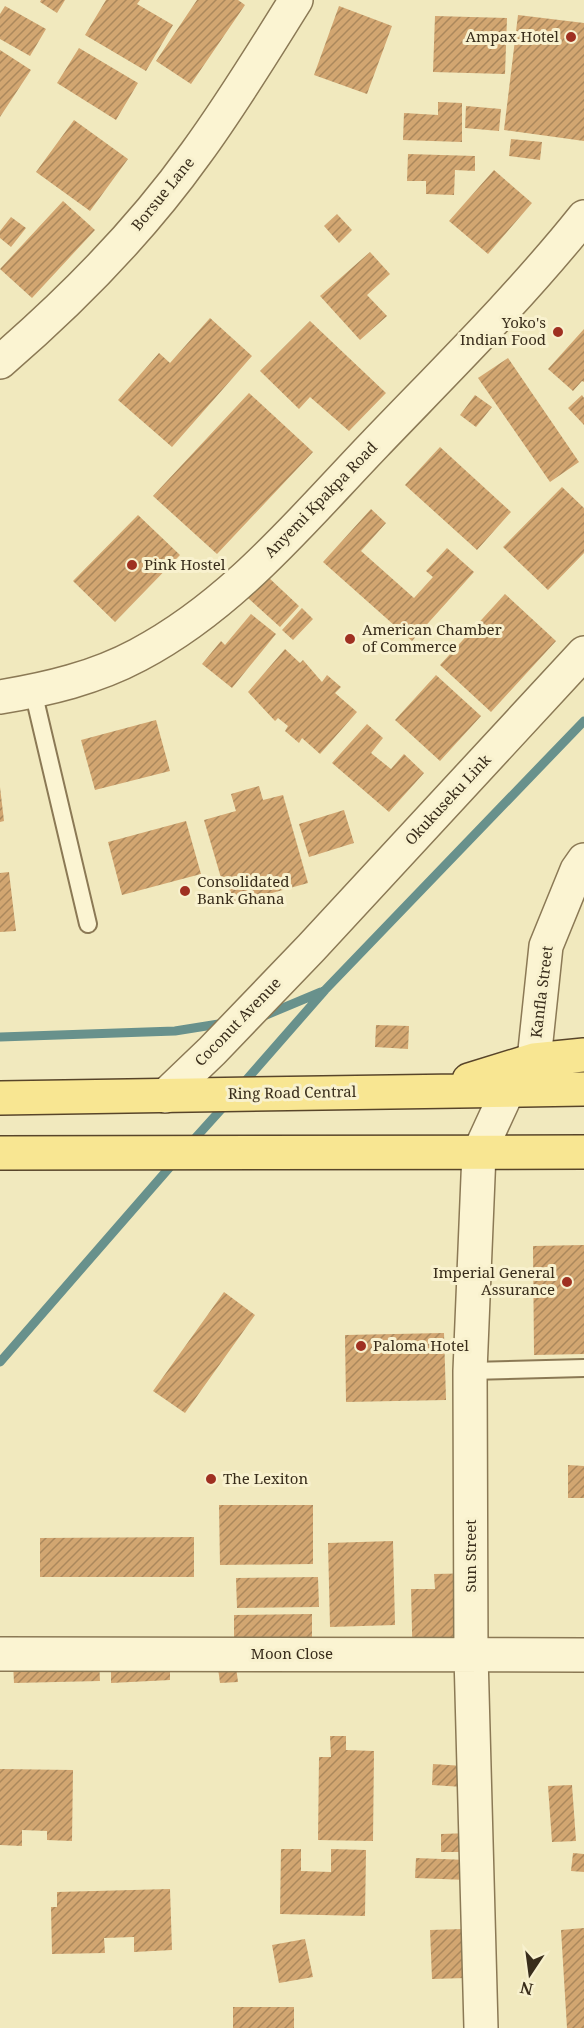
<svg xmlns="http://www.w3.org/2000/svg" width="584" height="2028" font-family="'Noto Serif',serif">
<style>
.lines{fill:none;stroke-linecap:round;stroke-linejoin:round}
.stream{stroke:#68918c;stroke-width:9}
.building{fill:url(#building-hatch)}
.service-casing{stroke:#8b7955;stroke-width:20}
.minor-casing{stroke:#8b7955;stroke-width:36}
.primary-casing{stroke:#58452a;stroke-width:36}
.service{stroke:#fbf4d2;stroke-width:16}
.minor{stroke:#fbf4d2;stroke-width:33}
.primary{stroke:#f8e692;stroke-width:33}
.poi-dot{fill:#9f3021;stroke:#f8f1ce;stroke-width:2}
.labels{text-anchor:middle;stroke-width:6;stroke-linejoin:round;paint-order:stroke}
.poi-label{font-size:15px;fill:#392d1b;stroke:#f8f1ce;text-anchor:start}
.street-label{font-size:15px;fill:#392d1b;stroke:#f8f1ce}
</style>
<defs>
<pattern id="building-hatch" width="6" height="6" patternUnits="userSpaceOnUse" patternTransform="scale(1.5)"><rect width="6" height="6" fill="#d2a671"/><path d="M-1 1l2-2M0 6l6-6M5 7l2-2" fill="none" stroke="#ab885c"/></pattern>
</defs>
<rect width="100%" height="100%" fill="#f1e9be"/>
<g class="lines">
<path class="stream" d="M259,1018L321,992
M0,1037L175,1031L225,1023
M241,1086L325,990L584,721
M189,1145L226,1104
M0,1362L176,1160"/>
</g>
<path class="building" d="M41,0H65L57,13L40,2Z
M106,0H140L137,4L173,25L146,71L85,35Z
M197,0H238L245,5L191,84L156,61Z
M5,6L46,29L30,56L0,39V14Z
M339,6L392,26L367,94L314,75Z
M518,15L584,23V141L504,130Z
M435,16L507,18L505,74L433,72Z
M79,48L138,83L116,120L57,83Z
M0,50L31,70L0,117Z
M438,102L462,103V142L403,140L404,113L438,115Z
M466,106L501,109L499,131L465,128Z
M74,120L128,159L90,211L36,172Z
M511,139L542,142L540,160L509,156Z
M408,154L475,156V171L455,170L454,195L426,194V181H407Z
M494,170L532,203L488,254L449,221Z
M63,201L95,230L32,298L0,269Z
M337,214L352,230L339,243L324,226Z
M11,217L26,228L11,247L0,238V231Z
M370,252L390,274L367,295L387,316L360,340L320,296Z
M210,318L252,356L172,447L118,400L159,353L170,363Z
M310,321L386,393L349,431L310,397L299,409L260,371Z
M584,329V382L582,381L573,391L548,369Z
M508,358L579,462L550,482L478,378Z
M249,393L313,452L217,554L153,496Z
M475,395L492,407L476,427L460,415Z
M582,395L584,398V425L568,408Z
M440,447L511,512L477,550L405,485Z
M562,487L584,508V553L548,590L503,547Z
M371,509L386,523L361,551L414,598L433,577L426,571L447,548L474,572L412,641L323,562Z
M138,515L180,555L115,622L73,581Z
M268,577L299,606L280,627L248,598Z
M505,594L556,641L491,712L440,665Z
M302,608L313,619L293,640L282,630Z
M251,614L276,634L232,688L202,664L221,641L225,645Z
M285,649L300,663L303,660L322,682L327,675L341,687L335,693L357,712L320,754L302,738L299,743L285,731L288,726L278,718L275,721L248,692Z
M436,675L481,716L440,761L395,720Z
M156,720L170,771L95,790L81,740Z
M367,724L383,738L371,753L391,769L404,754L424,773L389,812L332,763Z
M259,786L263,800L283,795L308,883L229,905L204,820L236,811L231,794Z
M0,787L4,821L0,822Z
M344,810L354,843L309,857L299,824Z
M186,821L201,874L122,895L108,842Z
M9,872L16,931L0,932V873Z
M376,1025L409,1026L408,1049L375,1047Z
M584,1245V1354L534,1355L533,1246Z
M224,1292L255,1315L185,1413L153,1391Z
M444,1333L446,1400L346,1402L345,1335Z
M568,1465L584,1466V1498H568Z
M219,1505H313V1564L220,1565Z
M194,1537V1577H40V1538Z
M393,1541L395,1625L330,1627L328,1543Z
M481,1573L449,1658V1672H413L411,1589H435L434,1574Z
M318,1577L319,1607L237,1608L236,1578Z
M312,1614V1652L234,1653V1615Z
M235,1659L238,1682L220,1683L217,1661Z
M99,1661L100,1681L14,1683L13,1663Z
M170,1661V1680L111,1683V1664Z
M330,1736H346V1750L374,1751L373,1841L318,1840L319,1757H331Z
M433,1764L463,1766V1787L432,1785Z
M0,1769L73,1770L72,1841L47,1840V1831L22,1830V1846L0,1845Z
M572,1785L576,1841L552,1842L548,1786Z
M470,1833V1852H441V1834Z
M281,1849H301V1871L331,1872V1849L366,1850L365,1916L280,1914Z
M573,1853L584,1854V1872L571,1871Z
M416,1858L467,1860V1880L415,1878Z
M170,1889L172,1950L134,1952V1937L104,1938L105,1953L52,1954L51,1907H57V1892Z
M584,1928V2028H567L561,1930Z
M464,1929L466,1978L432,1979L430,1930Z
M305,1939L313,1977L279,1983L272,1945Z
M233,2007H294V2028H233Z"/>
<g class="lines">
<defs>
<path id="service" d="M33,691L88,924
M470,1371L584,1368"/>
<path id="minor" d="M0,362C72,300 141,230 196,153C232,104 264,51 296,0
M0,697C48,689 95,678 138,655C233,605 302,520 375,444C446,370 520,297 584,217
M534,1060L546,946L577,870L584,860
M165,1096L212,1051L311,948L584,653
M0,1654L584,1655
M481,2028L471,1655L470,1371L479,1153L508,1090"/>
<path id="primary" d="M469,1080L534,1060L584,1055
M0,1098L584,1089
M0,1153L584,1152"/>
</defs>
<use href="#service" class="service-casing"/>
<use href="#minor" class="minor-casing"/>
<use href="#primary" class="primary-casing"/>
<use href="#service" class="service"/>
<use href="#minor" class="minor"/>
<use href="#primary" class="primary"/>
</g>
<g class="poi-dot">
<circle cx="571" cy="37" r="6"/>
<circle cx="558" cy="332" r="6"/>
<circle cx="132" cy="565" r="6"/>
<circle cx="350" cy="639" r="6"/>
<circle cx="185" cy="891" r="6"/>
<circle cx="567" cy="1282" r="6"/>
<circle cx="361" cy="1346" r="6"/>
<circle cx="211" cy="1479" r="6"/>
</g>
<g class="labels">
<g class="poi-label">
<text x="559" y="42" text-anchor="end">Ampax Hotel</text>
<text x="546" y="328" text-anchor="end">Yoko's<tspan x="546" dy="17">Indian Food</tspan></text>
<text x="144" y="570">Pink Hostel</text>
<text x="362" y="635">American Chamber<tspan x="362" dy="17">of Commerce</tspan></text>
<text x="197" y="887">Consolidated<tspan x="197" dy="17">Bank Ghana</tspan></text>
<text x="555" y="1278" text-anchor="end">Imperial General<tspan x="555" dy="17">Assurance</tspan></text>
<text x="373" y="1351">Paloma Hotel</text>
<text x="223" y="1484">The Lexiton</text>
</g>
<g class="street-label">
<text transform="translate(163 194) rotate(-51)" y="5">Borsue Lane</text>
<text transform="translate(321 500) rotate(-46)" y="5">Anyemi Kpakpa Road</text>
<text transform="translate(448 800) rotate(-47)" y="5">Okukuseku Link</text>
<text transform="translate(542 992) rotate(-83)" y="5">Kanfla Street</text>
<text transform="translate(238 1022) rotate(-46)" y="5">Coconut Avenue</text>
<text transform="translate(292 1093) rotate(-1)" y="5">Ring Road Central</text>
<text transform="translate(471 1556) rotate(-90)" y="5">Sun Street</text>
<text x="292" y="1659">Moon Close</text>
</g>
</g>
<g transform="translate(530 1974) rotate(193)" stroke="#f8f1ce" stroke-width="4.5" paint-order="stroke">
<path d="M0-4.5L10 22L0 15L-10 22Z" fill="#392d1b"/>
<text y="-9" font-size="16" font-weight="bold" text-anchor="middle" fill="#392d1b">N</text>
</g>
</svg>
